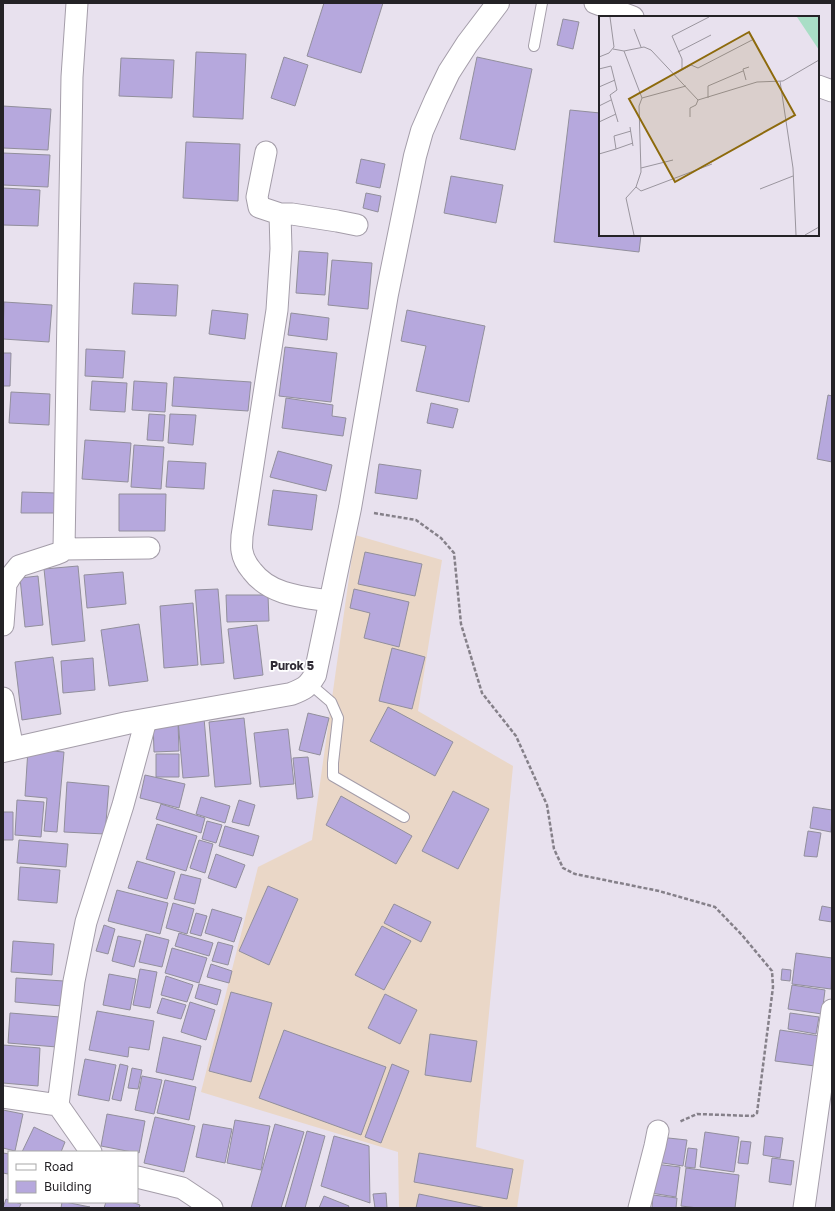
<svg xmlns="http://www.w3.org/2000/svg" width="835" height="1211" font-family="'Golos Text',sans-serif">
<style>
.education{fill:#ead7c7}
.building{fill:#b6a8dd;stroke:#928f9c}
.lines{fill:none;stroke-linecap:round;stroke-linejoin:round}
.lane-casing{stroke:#a49da9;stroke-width:12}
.street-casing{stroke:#a49da9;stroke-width:23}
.secondary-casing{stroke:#a49da9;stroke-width:24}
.path{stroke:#858089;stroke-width:2.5;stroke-dasharray:4 2;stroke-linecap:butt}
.lane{stroke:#fff;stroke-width:10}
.street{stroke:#fff;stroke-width:21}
.secondary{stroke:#fff;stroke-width:22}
.labels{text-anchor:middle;stroke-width:3.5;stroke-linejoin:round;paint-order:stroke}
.neighbourhood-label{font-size:12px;font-weight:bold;fill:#302b35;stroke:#fff}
.inset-road{fill:none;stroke:#9a959e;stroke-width:1}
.view{fill:#8d6a0c;fill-opacity:0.15;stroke:#8d6a0c;stroke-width:2}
.inset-edge{fill:none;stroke:#242226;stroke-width:2}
</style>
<rect width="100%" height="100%" fill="#e8e1ee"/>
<path class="education" d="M355,535L442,560L418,711L513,766L476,1147L524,1160L517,1208H399L398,1152L201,1092L258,867L312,840Z"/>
<path class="building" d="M324,3H383L361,73L307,56Z
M563,19L579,22L573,49L557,45Z
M196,52L246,54L243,119L193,117Z
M284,57L308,65L295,106L271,98Z
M477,57L532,69L515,150L460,139Z
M121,58L174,60L172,98L119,96Z
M3,106L51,109L48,150L3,148Z
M570,110L600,113V235H641L639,252L554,242Z
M186,142L240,144L238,201L183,198Z
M3,153L50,155L48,187L3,185Z
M361,159L385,164L380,188L356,183Z
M451,176L503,185L496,223L444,213Z
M3,188L40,190L38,226L3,225Z
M366,193L381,196L378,212L363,208Z
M299,251L328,253L325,295L296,293Z
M332,260L372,263L368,309L328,305Z
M134,283L178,285L176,316L132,314Z
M4,302L52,305L49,342L3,339Z
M212,310L248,314L245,339L209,334Z
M407,310L485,326L469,402L416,391L426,346L401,341Z
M291,313L329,318L327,340L288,335Z
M285,347L337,353L331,402L279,396Z
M86,349L125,351L123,378L85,376Z
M3,353H11L10,386H3Z
M174,377L251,382L248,411L172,406Z
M92,381L127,383L125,412L90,410Z
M134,381L167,383L165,412L132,410Z
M11,392L50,394L49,425L9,423Z
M828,395L832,396V462L817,459Z
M286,398L333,405L332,416L346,418L343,436L282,428Z
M431,403L458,409L453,428L427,423Z
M149,414L165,415L163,441L147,440Z
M170,414L196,415L193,445L168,443Z
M85,440L131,443L128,482L82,479Z
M134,445L164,447L161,489L131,487Z
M278,451L332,465L326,491L270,477Z
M168,461L206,463L204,489L166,487Z
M379,464L421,470L417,499L375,493Z
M273,490L317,495L312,530L268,525Z
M22,492L56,493L55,513H21Z
M119,494H166L165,531H119Z
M365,552L422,564L415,596L358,584Z
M78,566L85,641L52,645L44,569Z
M123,572L126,604L87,608L84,575Z
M38,576L43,625L25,627L20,578Z
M218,589L224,663L201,665L195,590Z
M354,589L409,602L399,647L364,638L370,613L350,608Z
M226,595H268L269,621L227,622Z
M193,603L198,665L164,668L160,606Z
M139,624L148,681L109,686L101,630Z
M257,625L263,675L234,679L228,629Z
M392,648L425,657L412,709L379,701Z
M53,657L61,714L22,720L15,662Z
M93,658L95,690L63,693L61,661Z
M388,707L453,742L435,776L370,741Z
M308,713L329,718L320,755L299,750Z
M204,718L209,776L183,778L178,720Z
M244,718L251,784L215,787L209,722Z
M153,722H178L179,751L154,752Z
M288,729L294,784L260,787L254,733Z
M28,749L64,752L57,832L44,831L47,798L25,796Z
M156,754H179V777H156Z
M308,757L313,797L297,799L293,758Z
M145,775L185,784L179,808L140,798Z
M67,782L109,786L105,834L64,832Z
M453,791L489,809L458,869L422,851Z
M341,796L412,836L396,864L326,825Z
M201,797L230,806L225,823L196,814Z
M17,800L44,802L41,837L15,835Z
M239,800L255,805L249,826L232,822Z
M161,804L205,818L201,833L156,819Z
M813,807L832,810L831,832L810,828Z
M3,812H13V840H3Z
M207,821L222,825L216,843L202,839Z
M157,824L197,836L186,871L146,859Z
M225,826L259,836L253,856L219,846Z
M808,831L821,833L817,857L804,856Z
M19,840L68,844L66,867L17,863Z
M199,840L213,844L205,873L190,868Z
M216,854L245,865L236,888L208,878Z
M137,861L175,872L167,899L128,888Z
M20,867L60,870L57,903L18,900Z
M181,874L201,879L195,904L174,899Z
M268,886L298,899L269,965L239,951Z
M117,890L168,903L160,934L108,921Z
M173,903L194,909L187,934L166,928Z
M394,904L431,922L421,942L384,923Z
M822,906L832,908V922L819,920Z
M212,909L242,918L234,942L205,933Z
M196,913L207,916L201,936L190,933Z
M104,925L115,929L108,954L96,951Z
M382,926L411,941L384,990L355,975Z
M179,933L213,943L209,956L175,946Z
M146,934L169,940L162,967L139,962Z
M118,936L141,941L134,967L112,961Z
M13,941L54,944L52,975L11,972Z
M218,942L233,946L228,965L212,961Z
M172,948L207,958L199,983L165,973Z
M796,953L832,958L831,989L792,984Z
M211,964L232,971L229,983L207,977Z
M140,969L157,972L150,1008L133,1005Z
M782,969L791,970L790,981L781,980Z
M109,974L136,979L130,1010L103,1005Z
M166,976L193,985L187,1002L161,995Z
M16,978L64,981L62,1006L15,1002Z
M199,984L221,990L217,1005L195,998Z
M792,985L825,990L822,1014L788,1009Z
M231,992L272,1003L251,1082L209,1071Z
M385,994L417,1010L400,1044L368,1028Z
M162,998L186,1005L181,1019L157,1013Z
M190,1002L215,1010L206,1040L181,1032Z
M97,1011L154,1021L149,1050L129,1047L128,1057L89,1050Z
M10,1013L60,1017L57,1047L8,1043Z
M790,1013L819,1017L816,1034L788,1029Z
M284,1030L386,1067L361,1135L259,1098Z
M780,1030L820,1036L815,1066L775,1061Z
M430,1034L477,1041L471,1082L425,1075Z
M163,1037L201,1046L193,1080L156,1072Z
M3,1045L40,1048L38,1086L3,1083Z
M85,1059L116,1065L109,1101L78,1095Z
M120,1064L128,1066L121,1101L112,1099Z
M392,1064L409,1071L381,1143L365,1137Z
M132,1068L142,1070L138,1089L128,1088Z
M142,1076L162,1080L154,1114L135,1110Z
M165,1080L196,1087L189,1120L157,1113Z
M3,1110L23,1114L15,1151L3,1148Z
M107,1114L145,1121L139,1153L137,1152H132L101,1146Z
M155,1117L195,1126L184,1172L144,1163Z
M235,1120L270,1126L261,1170L227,1163Z
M203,1124L232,1129L225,1163L196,1157Z
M275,1124L304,1132L281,1208H251Z
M34,1127L65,1142L61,1152H22Z
M307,1131L325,1136L305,1208H285Z
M705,1132L739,1137L734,1172L700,1167Z
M334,1136L369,1146L370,1203L321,1186Z
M765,1136L783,1138L780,1158L763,1155Z
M659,1137L687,1140L683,1166L656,1162Z
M741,1141L751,1142L748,1164L738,1163Z
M688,1148L697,1149L695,1168L685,1167Z
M3,1153L9,1154V1169L8,1174L3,1173Z
M419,1153L513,1169L507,1199L414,1182Z
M772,1158L794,1161L791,1185L769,1182Z
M655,1164L680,1167L676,1197L651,1193Z
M686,1168L739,1175L735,1208H698L681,1206Z
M386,1193L387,1208H375L373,1194Z
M419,1194L486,1208H416Z
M653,1195L677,1198L676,1208H652Z
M324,1196L349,1206L348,1208H319Z
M6,1199L9,1200V1202H15L21,1204L19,1208H3Z
M62,1202H65L90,1207L61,1208Z
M106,1202H131L140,1205L139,1208H104Z"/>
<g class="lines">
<defs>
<path id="lane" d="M534,46L542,3
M310,684L331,702L338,718L333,763V776L404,817"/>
<path id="street" d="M595,3L633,17
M818,86L832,91
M266,152L257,197L259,207L280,214H292L337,221L357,225
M280,214L281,249L277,310L242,536C242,541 241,547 242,551C243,558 247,565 252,571C270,595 302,597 330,601
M64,549L149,548
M3,625L6,584L11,576L19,566L56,554L61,552L64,549L72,77L77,3
M3,698L13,749
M3,1097L58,1105
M91,1152L58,1105L74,981L86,922L123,805L146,720
M137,1177L182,1188L212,1208
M639,1208L655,1146L658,1131
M804,1208L832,1010"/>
<path id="secondary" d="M3,751L127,723L291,694C304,689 308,687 315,675L350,508L387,294L415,156L422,131L436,99L449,72L467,44L498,3"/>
</defs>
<use href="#lane" class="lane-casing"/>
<use href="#street" class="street-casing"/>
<use href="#secondary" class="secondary-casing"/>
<path class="path" d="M374,513L416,520L441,538L454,553L461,624L482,693L516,736L547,805L554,849L563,868L575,874L659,891L715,907L742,935L772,971L773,987L757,1113L753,1116L697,1114L679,1122"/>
<use href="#lane" class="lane"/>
<use href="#street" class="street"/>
<use href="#secondary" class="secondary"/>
</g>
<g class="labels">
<g class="neighbourhood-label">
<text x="292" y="670">Purok 5</text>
</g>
</g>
<g transform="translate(599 16)">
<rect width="220" height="220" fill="#e8e1ee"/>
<path d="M198,1H220V34Z" fill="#a9dec6"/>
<path class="inset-road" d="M35,13L42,31M14,33L25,35L45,31L52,34L99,84L158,66L184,65L220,44M25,35L43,82M79,36L112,19M0,41L10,37L15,31L11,1M0,53L12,50L18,74L11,79L19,106M83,53V43L73,20L110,1M76,58L92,49L99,52L155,23M147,64L144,53L150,51M181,65L194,152L197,219M0,71L16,64M109,82V70L144,55M0,90L12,84M91,101V92L97,89L99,84M0,106L17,98M31,111L34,130M32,115L15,120L17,133L34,127M0,138L17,133M42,152L74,144M37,171L42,175L113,148M161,173L194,160M35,219L27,182L37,171L42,156L40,90L43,82L87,70M206,219L220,211"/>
<path class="view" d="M150,16L196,99L76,166L30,83Z"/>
<rect width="220" height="220" class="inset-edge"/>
</g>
<rect width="835" height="1211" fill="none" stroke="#242226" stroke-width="8"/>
<rect x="8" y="1151" width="130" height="52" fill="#ffffff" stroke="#a7a7a8"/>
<rect x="16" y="1164" width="20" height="6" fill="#ffffff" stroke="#a7a7a8"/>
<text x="44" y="1171" font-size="12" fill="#242226">Road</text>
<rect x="16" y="1181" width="20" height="12" fill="#b6a8dd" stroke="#a7a7a8"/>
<text x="44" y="1191" font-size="12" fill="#242226">Building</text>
</svg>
